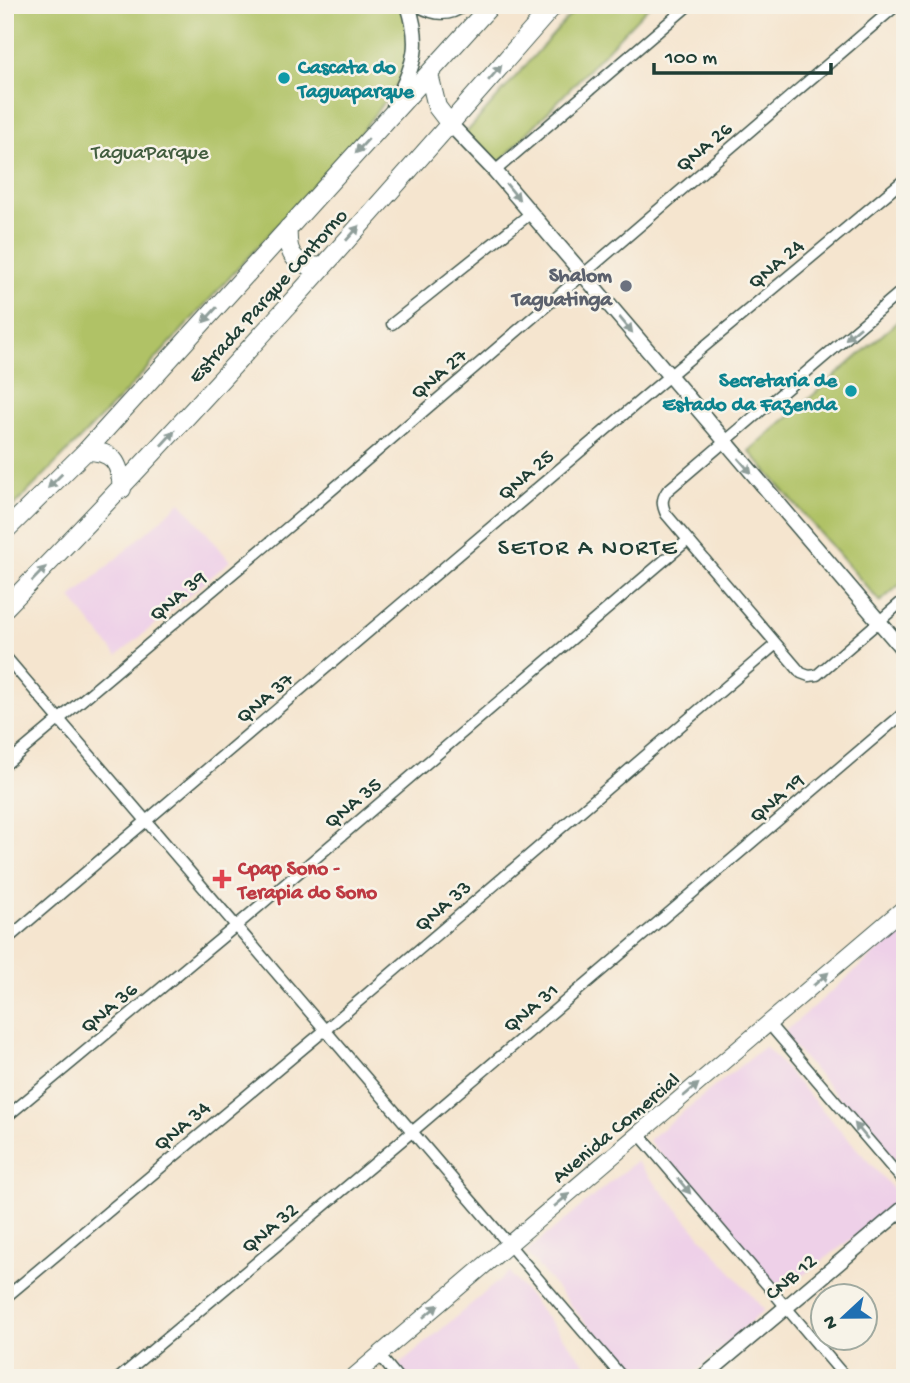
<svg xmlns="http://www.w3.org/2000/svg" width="910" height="1383" font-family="'Gochi Hand',sans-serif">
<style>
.built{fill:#eed0e8}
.green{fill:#b0c266;stroke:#68804d;stroke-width:2}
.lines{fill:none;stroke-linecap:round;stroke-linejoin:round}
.minor-casing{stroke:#3f564b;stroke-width:13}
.tertiary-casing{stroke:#3f564b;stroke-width:17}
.secondary-casing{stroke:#3f564b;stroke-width:18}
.trunk-casing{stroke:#3f564b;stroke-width:20}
.minor{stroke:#fff;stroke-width:10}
.tertiary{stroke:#fff;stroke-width:14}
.secondary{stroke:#fff;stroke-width:16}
.trunk{stroke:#fff;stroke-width:18}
.oneway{fill:#8f9e9a}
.culture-dot{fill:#0f9aa8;stroke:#f7f3e8;stroke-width:2.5}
.worship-dot{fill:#6b7280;stroke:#f7f3e8;stroke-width:2.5}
.health-dot{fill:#e0444e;stroke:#f7f3e8;stroke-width:2.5}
.labels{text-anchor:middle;stroke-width:5;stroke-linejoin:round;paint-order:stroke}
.culture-label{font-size:21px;font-weight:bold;fill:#0d838f;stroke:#f7f3e8;text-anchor:start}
.street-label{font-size:21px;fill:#1f3d34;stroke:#f7f3e8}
.park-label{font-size:21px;fill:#435e40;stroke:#f7f3e8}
.worship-label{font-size:21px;font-weight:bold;fill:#5b616d;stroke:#f7f3e8;text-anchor:end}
.health-label{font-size:21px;font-weight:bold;fill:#be3a42;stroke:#f7f3e8;text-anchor:start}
.quarter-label{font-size:24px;letter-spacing:2px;fill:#1f3d34;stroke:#f7f3e8}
</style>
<rect width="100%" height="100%" fill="#f7f3e8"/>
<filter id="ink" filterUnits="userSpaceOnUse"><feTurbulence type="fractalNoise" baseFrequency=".0143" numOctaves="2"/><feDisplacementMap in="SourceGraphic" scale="14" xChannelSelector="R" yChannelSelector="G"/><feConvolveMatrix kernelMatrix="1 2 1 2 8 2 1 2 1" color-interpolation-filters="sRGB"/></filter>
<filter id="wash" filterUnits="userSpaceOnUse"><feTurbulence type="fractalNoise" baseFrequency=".00686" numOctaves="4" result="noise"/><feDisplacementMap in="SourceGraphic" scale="28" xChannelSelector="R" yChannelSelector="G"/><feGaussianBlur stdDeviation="1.57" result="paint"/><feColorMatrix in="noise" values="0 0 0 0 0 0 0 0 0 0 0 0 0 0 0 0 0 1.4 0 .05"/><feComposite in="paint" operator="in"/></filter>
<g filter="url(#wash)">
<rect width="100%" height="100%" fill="#f5e5cf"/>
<path class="built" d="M181,502L230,561L117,656L71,598Z
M899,933L905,940V1172L782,1034Z
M765,1046L903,1200L781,1292L648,1140Z
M636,1161L764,1310L689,1378H632L526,1252Z
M509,1272L597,1378H406L397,1367Z"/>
<path class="green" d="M5,5H401L408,20L410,41L407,63L396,86L358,136L124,394L5,515Z
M579,5H650L497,165L465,134Z
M905,315V580L880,602L749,451Z"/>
</g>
<g filter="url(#ink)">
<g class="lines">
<defs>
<path id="minor" d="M495,171L689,5
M905,288L667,491C661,500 662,505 666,514L801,673L809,676L817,675L905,599
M392,324L531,213
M5,656L623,1378
M5,765L319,501L897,5
M5,941L669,376L905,179
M769,1024L905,1183
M5,1118L236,926L688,540
M639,1134L846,1378
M5,1298L325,1030L776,644
M379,1355L398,1378
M119,1378L413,1131L905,712"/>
<path id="tertiary" d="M420,5C434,13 449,15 462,5
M394,107C412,66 423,50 408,5
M450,124L495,171L905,652
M702,1378L905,1207"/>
<path id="secondary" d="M352,1378L905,907"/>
<path id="trunk" d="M429,74L437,107L450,124
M288,228C286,256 296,266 323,267
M86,451C114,451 120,463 122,489
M5,531L86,451L491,5
M5,608C195,414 375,210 554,5"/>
</defs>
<use href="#minor" class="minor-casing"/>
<use href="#tertiary" class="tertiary-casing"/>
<use href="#secondary" class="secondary-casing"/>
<use href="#trunk" class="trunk-casing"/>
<use href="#minor" class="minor"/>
<use href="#tertiary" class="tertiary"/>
<use href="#secondary" class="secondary"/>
<use href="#trunk" class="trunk"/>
</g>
<defs><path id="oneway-solid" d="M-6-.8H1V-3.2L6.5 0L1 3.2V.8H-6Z" transform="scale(1.75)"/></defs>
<g class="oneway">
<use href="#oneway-solid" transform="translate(495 73) rotate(-49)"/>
<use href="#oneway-solid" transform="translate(362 146) rotate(132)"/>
<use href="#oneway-solid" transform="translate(513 192) rotate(50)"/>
<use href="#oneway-solid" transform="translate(353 233) rotate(-48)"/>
<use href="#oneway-solid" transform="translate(210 315) rotate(132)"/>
<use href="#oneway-solid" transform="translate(626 325) rotate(50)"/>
<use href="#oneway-solid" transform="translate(853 333) rotate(140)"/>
<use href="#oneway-solid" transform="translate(168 438) rotate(-48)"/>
<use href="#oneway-solid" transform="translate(745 466) rotate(49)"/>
<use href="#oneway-solid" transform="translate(55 481) rotate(135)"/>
<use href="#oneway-solid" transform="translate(39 574) rotate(-46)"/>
<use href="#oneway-solid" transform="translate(821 979) rotate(-41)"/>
<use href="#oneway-solid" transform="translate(691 1090) rotate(-40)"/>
<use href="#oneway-solid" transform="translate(861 1131) rotate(-130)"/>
<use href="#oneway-solid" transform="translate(684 1186) rotate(50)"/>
<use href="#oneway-solid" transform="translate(562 1200) rotate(-40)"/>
<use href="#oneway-solid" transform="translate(431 1311) rotate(-40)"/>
</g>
</g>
<g class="culture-dot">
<circle cx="284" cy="78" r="7"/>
<circle cx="851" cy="391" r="7"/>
</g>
<circle class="worship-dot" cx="626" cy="286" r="7"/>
<path class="health-dot" d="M218.5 868.5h7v7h7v7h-7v7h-7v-7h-7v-7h7z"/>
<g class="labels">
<g class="culture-label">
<text x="298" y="73">Cascata do<tspan x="298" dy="24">Taguaparque</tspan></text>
<text x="837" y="386" text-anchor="end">Secretaria de<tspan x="837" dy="24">Estado da Fazenda</tspan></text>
</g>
<g class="street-label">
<text transform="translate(703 146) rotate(-40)" y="7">QNA 26</text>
<text transform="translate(775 263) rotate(-40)" y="7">QNA 24</text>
<text transform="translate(267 295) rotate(-48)" y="7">Estrada Parque Contorno</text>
<text transform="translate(438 373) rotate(-41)" y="7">QNA 27</text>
<text transform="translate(525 474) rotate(-41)" y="7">QNA 25</text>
<text transform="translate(177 595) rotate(-40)" y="7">QNA 39</text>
<text transform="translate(264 697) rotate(-40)" y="7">QNA 37</text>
<text transform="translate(776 797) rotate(-41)" y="7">QNA 19</text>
<text transform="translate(352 802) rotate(-40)" y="7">QNA 35</text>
<text transform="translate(442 905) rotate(-41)" y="7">QNA 33</text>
<text transform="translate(108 1007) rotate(-40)" y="7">QNA 36</text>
<text transform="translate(530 1007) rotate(-40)" y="7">QNA 31</text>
<text transform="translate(181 1125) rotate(-40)" y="7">QNA 34</text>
<text transform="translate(615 1127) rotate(-40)" y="7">Avenida Comercial</text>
<text transform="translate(269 1227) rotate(-40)" y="7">QNA 32</text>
<text transform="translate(790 1276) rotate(-40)" y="7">CNB 12</text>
</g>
<g class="park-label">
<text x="150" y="158">TaguaParque</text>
</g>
<g class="worship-label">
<text x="612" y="281">Shalom<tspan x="612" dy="24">Taguatinga</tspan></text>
</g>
<g class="health-label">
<text x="238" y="874">Cpap Sono -<tspan x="238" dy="24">Terapia do Sono</tspan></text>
</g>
<g class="quarter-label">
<text x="588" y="554">SETOR A NORTE</text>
</g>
</g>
<rect width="910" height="1383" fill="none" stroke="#f7f3e8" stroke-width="28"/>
<g transform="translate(844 1317) rotate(248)"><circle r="33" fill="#f7f3e8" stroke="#a1aaa0" stroke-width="2"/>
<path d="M0-5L12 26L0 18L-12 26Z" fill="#1f6fb2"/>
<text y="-10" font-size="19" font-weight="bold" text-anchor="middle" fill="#1f3d34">N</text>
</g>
<path d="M654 63v10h177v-10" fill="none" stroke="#1f3d34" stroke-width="3.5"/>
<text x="665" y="63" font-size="21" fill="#1f3d34" stroke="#f7f3e8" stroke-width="5" paint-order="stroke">100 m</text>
</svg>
